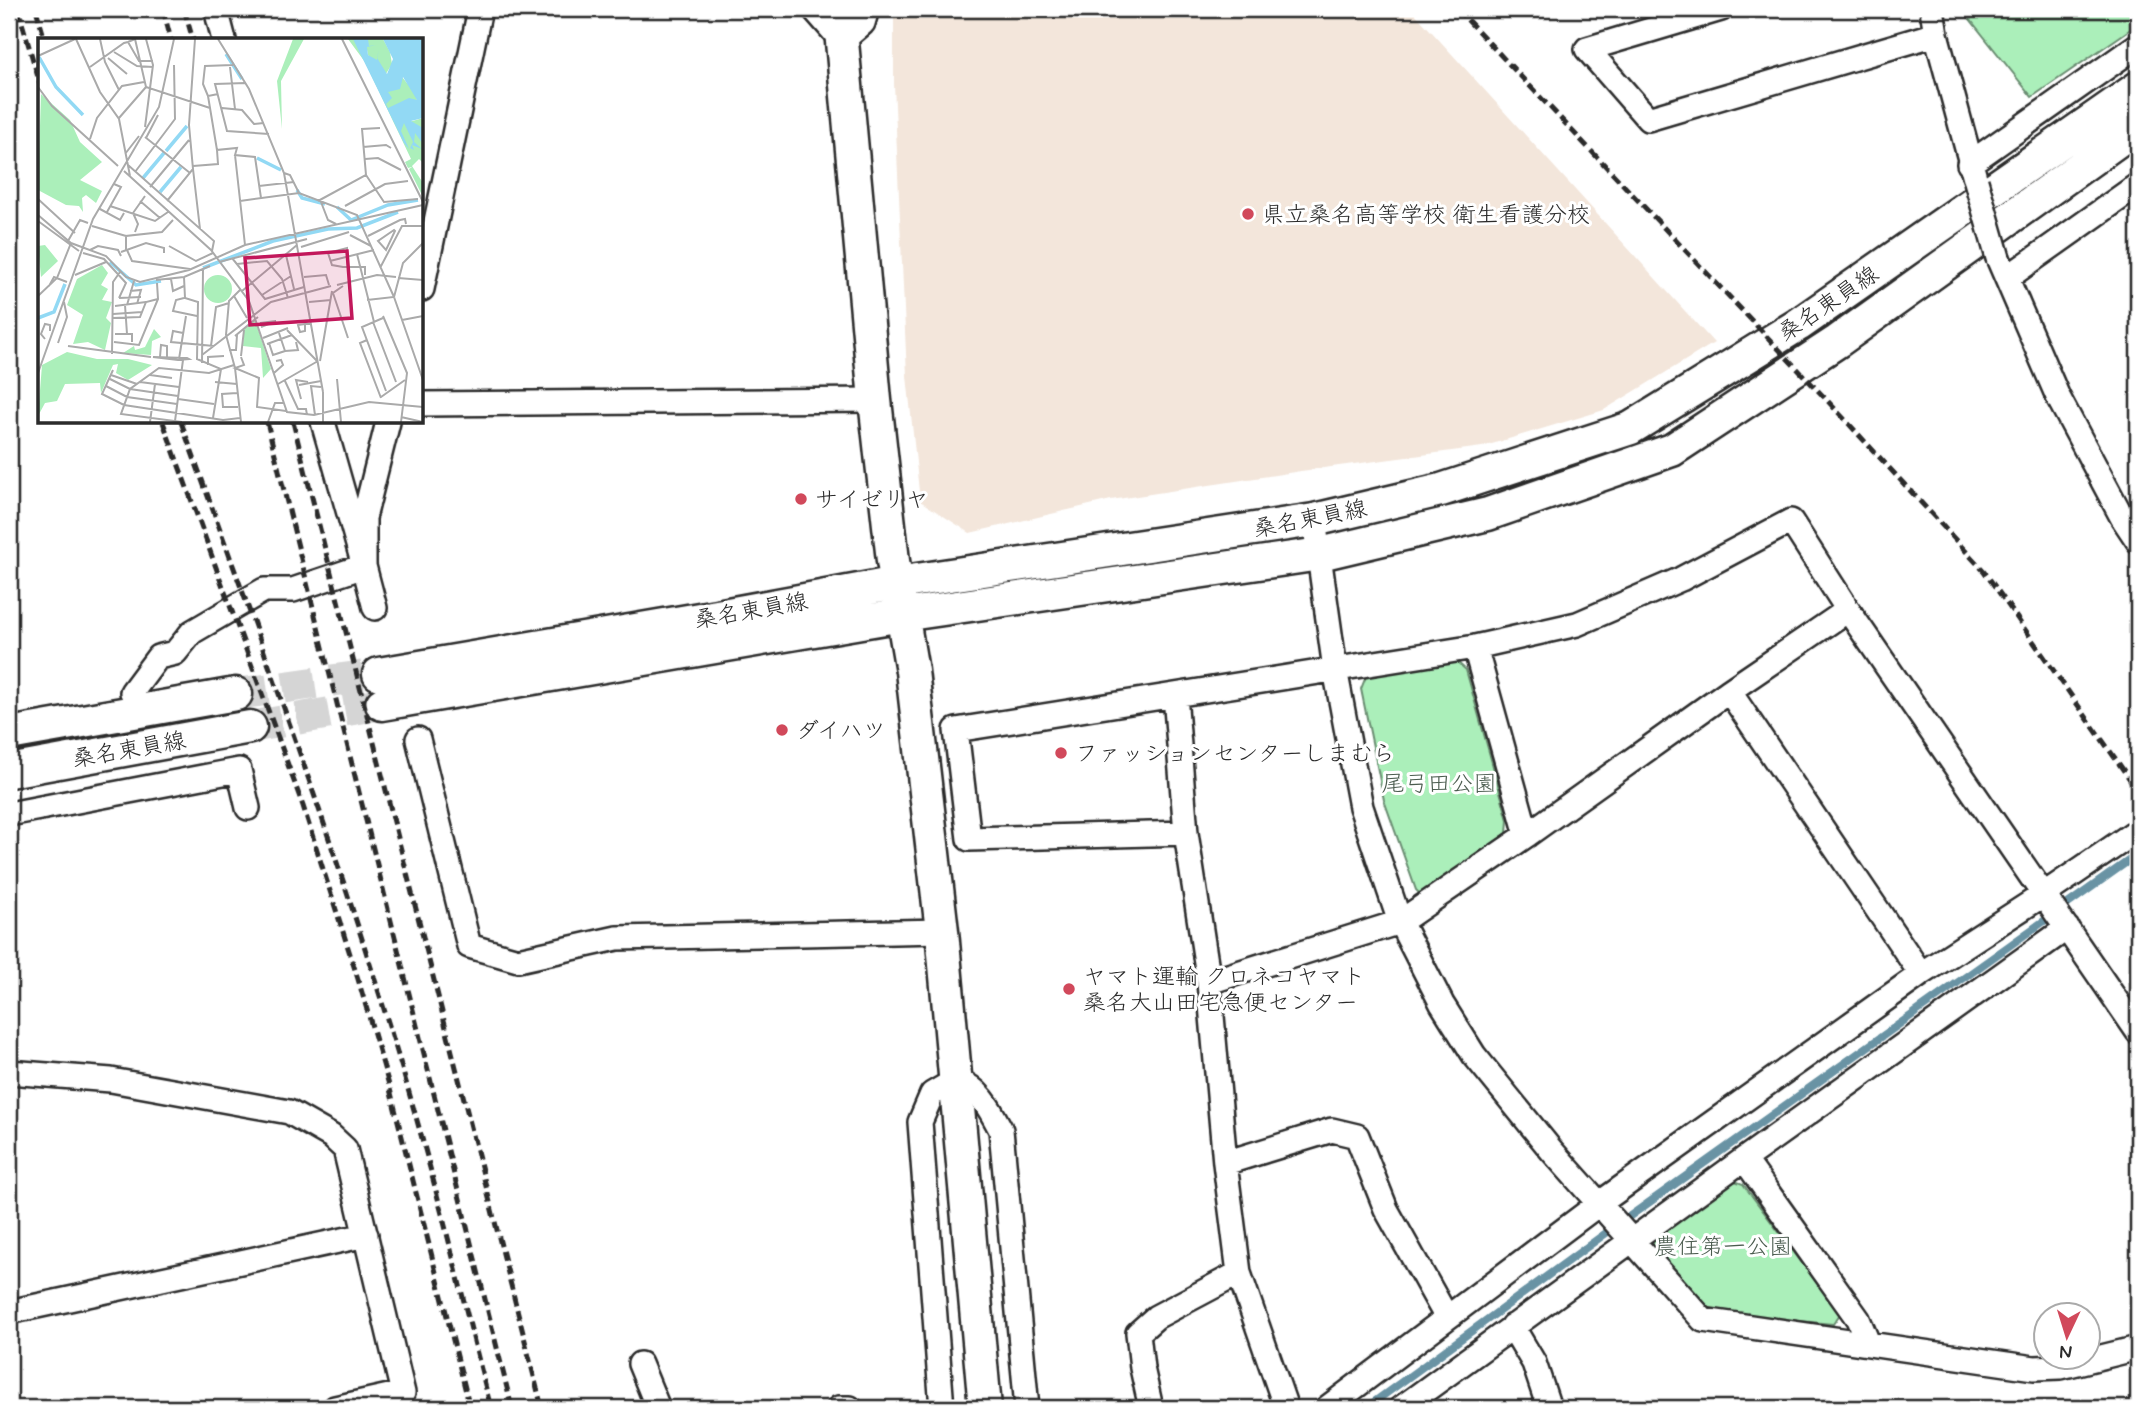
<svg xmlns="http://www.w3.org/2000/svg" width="2147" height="1417" font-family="Mynerve,'Klee One',sans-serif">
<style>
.built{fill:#f3e6db}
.green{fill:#abefba;stroke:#6b8d72;stroke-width:2}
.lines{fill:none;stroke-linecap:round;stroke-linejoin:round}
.stream{stroke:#6993a4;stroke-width:8}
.secondary-tunnel{stroke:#d5d5d5;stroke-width:32;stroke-dasharray:32 16;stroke-linecap:butt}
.street-casing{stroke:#2b2b2b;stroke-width:28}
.secondary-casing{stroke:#2b2b2b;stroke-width:37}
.street{stroke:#fff;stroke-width:23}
.secondary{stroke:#fff;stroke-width:32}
.rail{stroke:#2b2b2b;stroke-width:5;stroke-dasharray:10 5;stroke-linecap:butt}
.street-bridge-casing{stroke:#2b2b2b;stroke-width:28;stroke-linecap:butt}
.street-bridge{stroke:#fff;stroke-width:23}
.poi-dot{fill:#d1495b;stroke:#fff;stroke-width:2.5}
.labels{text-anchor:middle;stroke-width:6;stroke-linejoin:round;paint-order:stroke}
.poi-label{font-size:23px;fill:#2b2b2b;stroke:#fff;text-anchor:start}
.street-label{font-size:23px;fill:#2b2b2b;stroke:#fff}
.park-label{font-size:23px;fill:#4b5c4f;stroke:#fff}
.inset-river{fill:none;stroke:#92d9f4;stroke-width:3.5}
.inset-road{fill:none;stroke:#aaa;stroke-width:2}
.view{fill:#c2185b;fill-opacity:0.15;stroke:#c2185b;stroke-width:3.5}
.inset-edge{fill:none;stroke:#2b2b2b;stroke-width:3.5}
</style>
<rect width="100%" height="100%" fill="#fff"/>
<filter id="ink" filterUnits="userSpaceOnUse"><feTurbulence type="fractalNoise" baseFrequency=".0143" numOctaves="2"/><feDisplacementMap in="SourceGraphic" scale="14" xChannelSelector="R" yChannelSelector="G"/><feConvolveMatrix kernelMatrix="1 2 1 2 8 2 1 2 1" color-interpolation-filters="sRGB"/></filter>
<g filter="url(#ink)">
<path class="built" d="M894,9H1411L1714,343L1604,410L1482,447L1301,471L1111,500L970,533L920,501L907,376L894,84Z"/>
<path class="green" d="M1962,9H2138V24L2032,97Z
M1457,662L1466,670L1508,820L1507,833L1421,895L1416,890L1384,800L1361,689L1367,674Z
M1724,1177L1743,1184L1840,1314L1833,1324L1713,1313L1652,1248L1656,1230Z"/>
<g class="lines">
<path class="stream" d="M1366,1408L1602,1236L2138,854"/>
<path class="secondary-tunnel" d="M236,694L379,674
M250,727L382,704"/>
<defs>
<path id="street" d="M216,9L224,40
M814,9L842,41L863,23L867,9
M1721,9L1587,49L1648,119L1936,34
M1932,9L1936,34L1975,178
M1969,164L2138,45
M1998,258L2058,397L2122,517L2138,541
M2007,278L2138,185
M422,289L480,9
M422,404L875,400
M1314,520L1335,669L1361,807L1400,922L1442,1004L1474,1055L1552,1151L1703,1320L2034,1368L2061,1367L2138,1348
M375,608L364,566V518L388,422
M1475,647L1527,835
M1729,691L1921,974
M132,692L158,657L175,653L192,632L264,590H293L364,566L323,422
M1175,695L1186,833L1209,982L1225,1163L1239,1273L1286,1408
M418,739L469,946L518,960L617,938L942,931
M9,814L239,770L248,808
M1186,833L969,839L956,730L1475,647L1577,624L1681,579L1791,521L1848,610L2138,1032
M1209,982L1400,922L1527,835L1729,691L1848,610
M9,1072L111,1080L289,1112L331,1136L345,1149L403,1393L335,1408
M1744,1159L1858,1319L1868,1343
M1225,1163L1332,1130L1357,1136L1386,1209L1447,1318
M9,1312L366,1235
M1512,1326L1534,1363L1549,1408
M640,1364L658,1408
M839,1408H850
M942,1408L920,1122L932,1094L956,1080C980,1088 990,1109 1001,1130L1027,1408
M1151,1408L1142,1368L1138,1333L1156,1317L1239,1273
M1327,1408L1600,1203L1921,974L2043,895L2138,830
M1401,1408L1744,1159L2067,928"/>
<path id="secondary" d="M839,9L875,400L893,561L912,671L942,931L985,1408
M379,674L717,616L897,583L1314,520L1441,490L1631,428L1798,325L2138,88
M382,704L902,615L1320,554L1488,514L1672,450L1838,341L2138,126
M9,734L236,694
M9,771L250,727"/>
</defs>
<use href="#street" class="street-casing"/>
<use href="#secondary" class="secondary-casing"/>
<use href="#street" class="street"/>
<use href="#secondary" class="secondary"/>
<path class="rail" d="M18,9L40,84
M36,9L45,40
M163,9L171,40
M184,9L193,40
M1457,9L1825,398L1984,571L2138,791
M163,422L303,806L358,979L389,1085L470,1408
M181,422C262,645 344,868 410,1096C440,1199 464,1305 491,1408
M267,422L512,1408
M293,422L542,1408"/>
<defs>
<path id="street-bridge" d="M1976,181L1998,258"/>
</defs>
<use href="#street-bridge" class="street-bridge-casing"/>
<use href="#street-bridge" class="street-bridge"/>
</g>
</g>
<g class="poi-dot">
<circle cx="1248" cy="214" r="7"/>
<circle cx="801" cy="499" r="7"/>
<circle cx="782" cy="730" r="7"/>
<circle cx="1061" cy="753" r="7"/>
<circle cx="1069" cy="989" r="7"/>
</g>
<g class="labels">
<g class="poi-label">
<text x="1262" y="222">県立桑名高等学校 衛生看護分校</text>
<text x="815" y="507">サイゼリヤ</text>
<text x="796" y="738">ダイハツ</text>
<text x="1075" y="761">ファッションセンターしまむら</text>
<text x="1083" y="984">ヤマト運輸 クロネコヤマト<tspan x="1083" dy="26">桑名大山田宅急便センター</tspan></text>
</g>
<g class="street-label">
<text transform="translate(1828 303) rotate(-34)" y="8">桑名東員線</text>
<text transform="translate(1310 518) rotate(-11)" y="8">桑名東員線</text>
<text transform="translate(751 610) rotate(-10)" y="8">桑名東員線</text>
<text transform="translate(129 749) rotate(-10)" y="8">桑名東員線</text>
</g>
<g class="park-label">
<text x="1439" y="791">尾弓田公園</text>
<text x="1723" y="1254">農住第一公園</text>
</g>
</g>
<g transform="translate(38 38)">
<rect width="385" height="385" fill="#fff"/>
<path d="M255,1H266L243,43L244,91L239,43ZM310,1H321L334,34L350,53L364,39L378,56L379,62L367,63L381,70V78L370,81L371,94H377L371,84L385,80V125L381,121L374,128L385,145V159L371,131L374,129L370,130L367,124L373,121L327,24ZM327,1H345L352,14L354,26L346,39L330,17ZM3,56L32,82L42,104L64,124L42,142L64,153L58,165L48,157L44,160L45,174L41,168L28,167L0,152ZM7,207L20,223L3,239L0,208ZM64,227L70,235L63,247L70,251L64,262L74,264L68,280L73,285L67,312L50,304L35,306L45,277L29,267L39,241ZM166 251a14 14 0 1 1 28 0a14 14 0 1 1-28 0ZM217,282L233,331L225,340L223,310L205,308L206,291ZM116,291L123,299L114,303L113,317L85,315L96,308L97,312L107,309ZM29,314L59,321H90L114,327L90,342L78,335L80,326L75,327L63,355L62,345L27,346L19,363L7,365L0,378L4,327Z" fill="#abefba"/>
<path d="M315,1H330L331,8L338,7L329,9L330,17L339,22V19L341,12L339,20L349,36L355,21L345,1H385V80L373,83L385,90V106L377,95L376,104L384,111L374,107L376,112L372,110L375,104L366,85L363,93L371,111L366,105ZM365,39L379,62L371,60L350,70L348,66L354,60L350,54L362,51Z" fill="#92d9f4" fill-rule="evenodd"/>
<path class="inset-river" d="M188,16L204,41M1,19L18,49L45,77M128,113L149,88M219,120L243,132M105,140L126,115M259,152L264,160L287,166M122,154L143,129M299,169L313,182L350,167L380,162M72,224L98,247L123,243M165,230L235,203L290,191L319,190L360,174M0,280L16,274L27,246"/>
<path class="inset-road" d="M38,1L62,54L81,81L92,138M62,1L67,24L81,52M180,1L211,51L246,135L285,354M304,1L385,164M90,4L101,23H115M76,14L99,28L115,29M0,18L37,1M70,20L89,36M52,29L86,5L90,4L97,1L108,49L172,70M192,29L197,71M208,45L177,46L189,93L231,96M0,49L14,68L80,128M170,58L165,46L167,28L195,27M184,70L204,72L216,86L226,85M81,80L108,49M107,89L115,27L108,1M107,99L152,135M108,100L120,77M52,101L59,80L84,48L106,44M325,109L348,107L353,110M179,112L170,58L180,56M87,116L101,98M197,117L207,207M327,121L340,120L363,132M90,127L176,203L174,213M155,128L180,126L179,112L199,110L197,117L217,119L223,160M155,131L162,191M86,133L173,212L211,263L249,374L276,377L331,364L385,369M97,134L137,81L136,27M246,135L252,137L261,155M328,137L346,164L380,161M221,148L256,144M112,149L151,102M0,161L37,195M102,163L122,180M129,163L155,131L151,87L157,1M202,163L261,155L319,177L356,259L329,262M280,163L328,137L324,91L342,90M283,164L290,182L298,186M72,168L117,183L130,174M307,168L347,146L370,143M62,171L82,182L86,175M69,174L83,149L76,146M0,177L33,205L68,218L88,239L102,244L151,232L207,207L385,167M0,183L41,213M54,188L88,198M356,192L357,193L348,212L340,203ZM97,194L100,186L95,175L107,158M312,197L333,208M330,198L362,182L367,181L368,186M30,203L42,182L50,185M385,205L365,225L356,259L385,342M131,208L158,223L175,215M263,209L311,194M52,212L60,208L80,212L83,218M88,212V198L124,194L135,182M89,212L94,223L152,231M83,214L108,205L126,210V215M45,215L66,221L88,245L81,260M319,216L336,284M248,217L256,251M194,220L227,261L266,249M292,223L336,212M181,224L269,201M199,226L229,223L244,241L250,260M310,229L309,210L290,215L294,227L305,229H327V237M342,230L364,188H385M37,237L68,224M146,239L147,260L160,264L159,321L183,331L175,380M266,239L288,237L291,247M360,240L385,242M133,241L135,253L146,248M118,242L146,239L172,228M299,247L339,237L358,239M11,248L16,239L29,244M305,248L295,255L310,300M203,251L191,263L188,297L197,330L203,384M92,253L103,252L99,266M204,253L259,207M224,257L253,238M0,258L19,240L33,205M196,258L209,280M81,260L103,259M146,260L138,262L135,273L159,278M271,264L293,262M87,267L89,296M89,267L96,243M77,268L108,264M75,276L104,274M345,278L369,335L363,384M75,280L102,279L108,264L120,261M345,280L324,289L348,353M364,282L385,278M335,284L358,344M222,285L238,283L223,289M267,286V293L262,294L260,287L267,286H273M249,292L279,323M145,295L135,293L133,304L176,308M77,296H94V304M197,298L220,279M225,300L250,290M7,301L3,296L7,286L12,287V293M329,302L322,305L343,360M76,304L101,307L120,261L119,245M20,305L29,279L26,264M231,305L235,317L247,313L241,295M229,306L254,297M30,308L113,319M173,308L178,269L191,265M191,312H198L199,297M247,313L260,312L258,304M74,316L75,244L82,234M164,317L233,264L293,248M203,318L206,292M115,319L149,320L151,321L140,322ZM122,319L123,307L129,308V319M203,319L206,327L197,330L221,340L219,369L248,373M141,321L148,278M282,323L294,253M164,325L165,231M170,327V319L186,318M75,332L64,356L86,367L185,382L202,380M0,335L55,181L121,69L136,1M236,335L245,327L243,322L238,323M73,337L99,346M112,337L134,340M72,341L92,351L140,358M299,341L303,384M247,343L260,371H268L269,377M102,344L141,349M177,344L199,346M240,346L280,323M261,347L283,343M68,348L89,359L139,366M199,355L184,356L185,369H200M343,359L367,342M140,361L176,366M263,361L258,342L270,344M277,377L273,348L283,349M363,379L385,384M137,383L145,322M112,384L117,346M144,384L83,376L92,351L121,330L171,335L196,327M230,384L237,365H245M285,384V354"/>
<path class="view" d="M309,213L314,280L212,287L207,220Z"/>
<rect width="385" height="385" class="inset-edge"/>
</g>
<rect width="2147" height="1417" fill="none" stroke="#fff" stroke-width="35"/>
<rect x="18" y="18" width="2112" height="1382" fill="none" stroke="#2b2b2b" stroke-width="2.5" filter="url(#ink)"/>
<g transform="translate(2067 1336) rotate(184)"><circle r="33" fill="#ffffff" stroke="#aaaaaa" stroke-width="2"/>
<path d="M0-5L12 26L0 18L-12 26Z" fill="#d1495b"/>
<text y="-10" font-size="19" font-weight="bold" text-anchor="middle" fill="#2b2b2b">N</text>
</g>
</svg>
